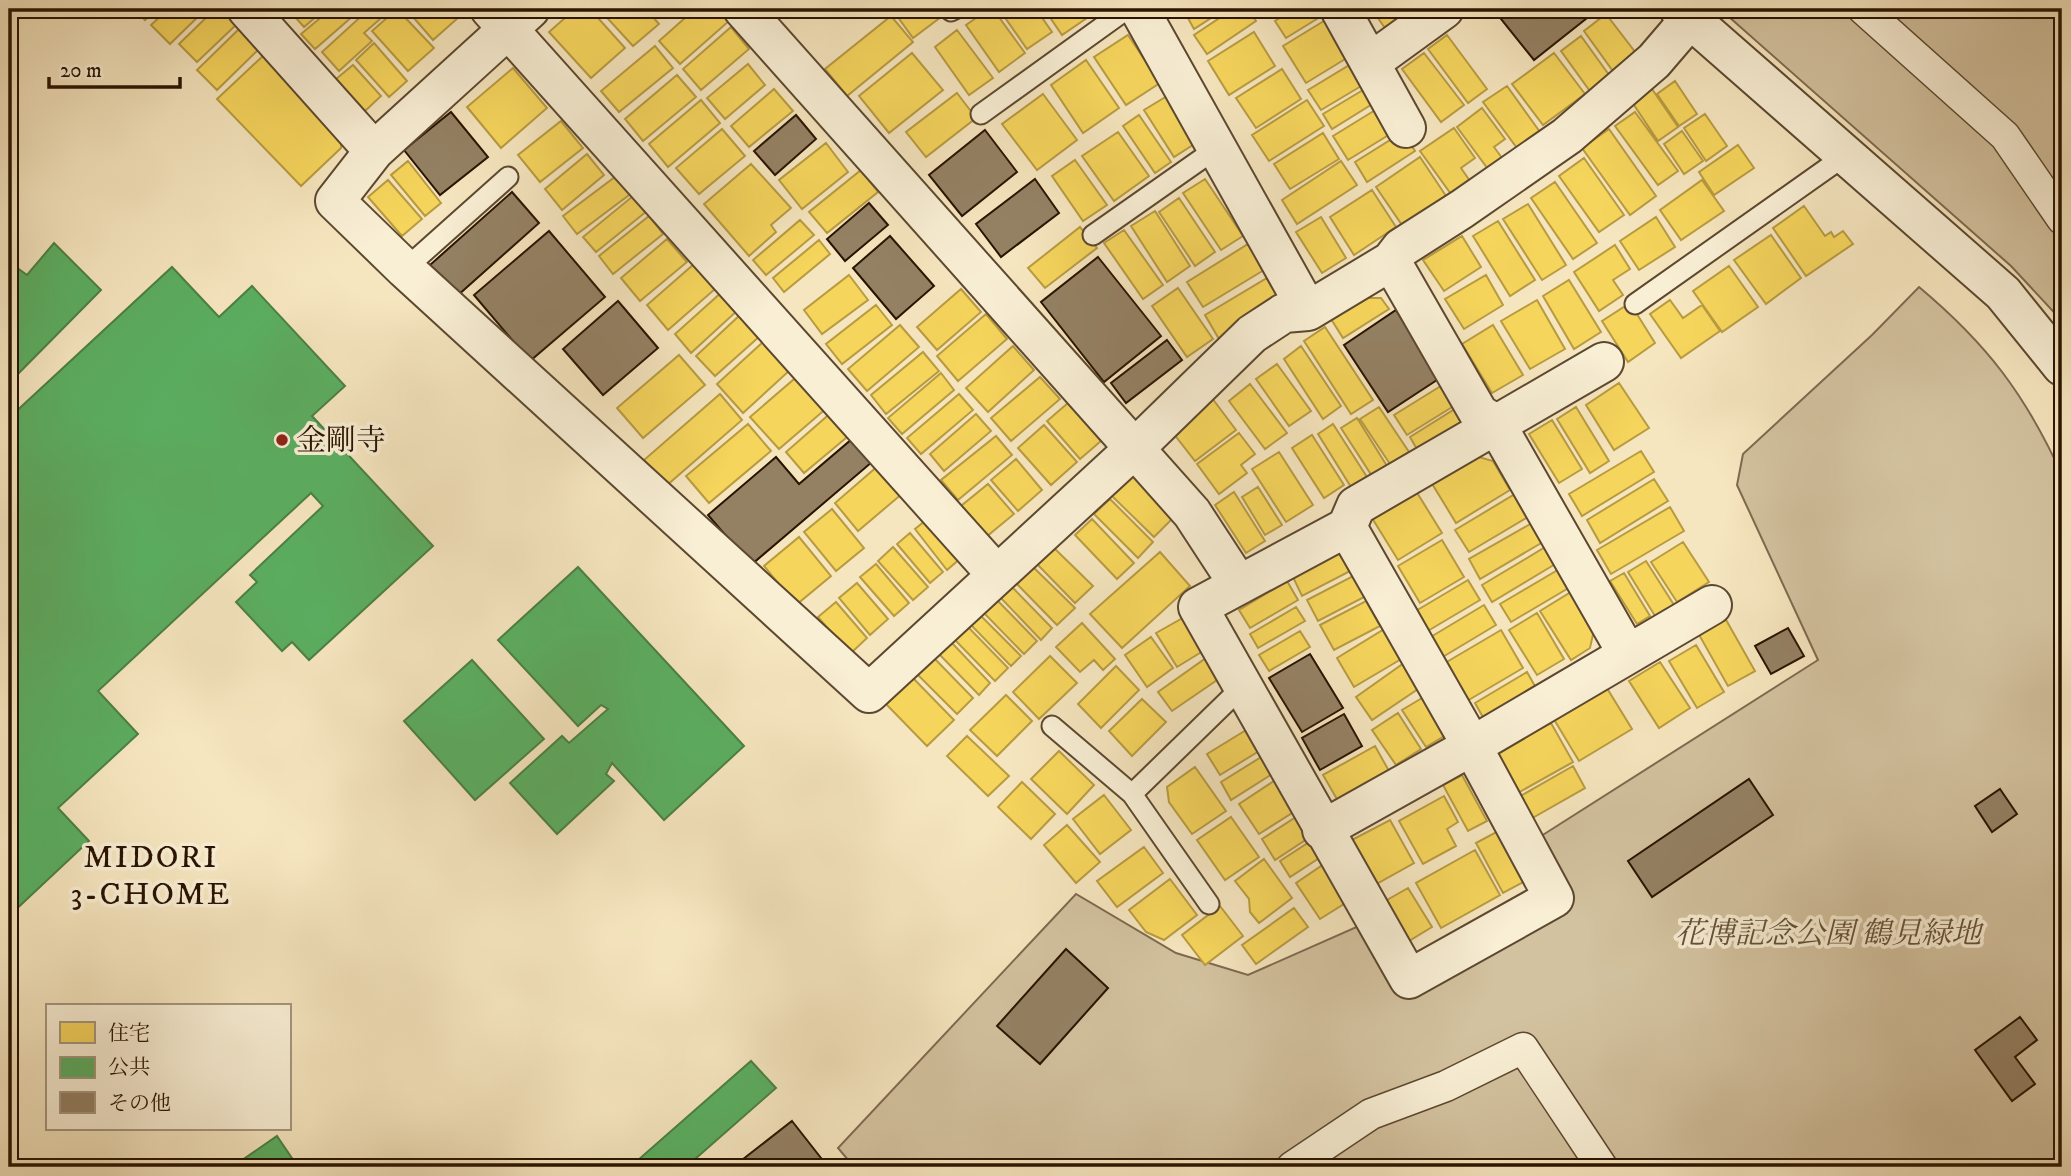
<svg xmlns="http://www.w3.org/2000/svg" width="2071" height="1176" font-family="'IM FELL DW Pica','Noto Serif JP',serif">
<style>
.green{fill:#d3c29f;stroke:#7e6a50;stroke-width:2}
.homes{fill:#f6d55c;stroke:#b89b41;stroke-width:2}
.public{fill:#5aae61;stroke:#4b8044;stroke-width:2}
.building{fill:#948164;stroke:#291301;stroke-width:2}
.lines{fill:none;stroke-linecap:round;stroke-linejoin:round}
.service-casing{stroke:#5c4830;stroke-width:23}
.pedestrian-casing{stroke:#5c4830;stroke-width:33}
.minor-casing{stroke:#5c4830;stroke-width:42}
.tertiary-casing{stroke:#5c4830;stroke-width:42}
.service{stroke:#f9efd5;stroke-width:19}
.pedestrian{stroke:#f9efd5;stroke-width:30}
.minor{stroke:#f9efd5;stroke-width:38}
.tertiary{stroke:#f9efd5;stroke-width:38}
.poi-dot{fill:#8f2418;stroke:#f9efd5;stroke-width:2.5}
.labels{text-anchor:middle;stroke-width:7;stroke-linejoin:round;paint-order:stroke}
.poi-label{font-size:30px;fill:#291301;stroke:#f9efd5;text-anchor:start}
.park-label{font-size:30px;font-style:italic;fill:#645038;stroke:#f9efd5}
.neighbourhood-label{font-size:32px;letter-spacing:2px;fill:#291301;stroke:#f9efd5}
</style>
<rect width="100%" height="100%" fill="#f6e6bf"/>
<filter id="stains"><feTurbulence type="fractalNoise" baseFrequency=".00286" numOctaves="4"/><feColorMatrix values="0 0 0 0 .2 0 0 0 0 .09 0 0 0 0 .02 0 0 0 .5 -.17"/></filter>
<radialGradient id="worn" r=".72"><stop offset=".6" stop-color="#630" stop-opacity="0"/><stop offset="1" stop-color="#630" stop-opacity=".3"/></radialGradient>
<path class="green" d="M1720,9H2062V321L2011,266Z
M1919,287C1987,344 2025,394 2062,475V1167H854L838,1148L1076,894L1176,953L1248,975L1361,925L1403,994L1570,902L1538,838L1818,660L1737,485L1743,454L1872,335Z"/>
<path class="homes" d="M134,9H157L145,20Z
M168,9H206L170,44L151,25Z
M215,9H225L238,23L197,62L179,44Z
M288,9H325L304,27Z
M331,9H361L315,49L301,34Z
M369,9L380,19L364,33L372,41L339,71L322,52Z
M397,9L434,48L408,71L372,31Z
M406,9H468L433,40Z
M575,9H590L625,48L591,78L549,32Z
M599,9H646L659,24L633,46Z
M695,9H718L729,21L680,64L659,41Z
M892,9H942L945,14L913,38Z
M989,9H993L1025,53L999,72L966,25Z
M999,9H1036L1052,32L1027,49Z
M1053,9H1100L1062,35L1047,13Z
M1183,9H1225L1194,29Z
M1233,9H1248L1256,21L1207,54L1194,35Z
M1294,9H1333L1286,38L1275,21Z
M1376,9H1420L1387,31L1373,11Z
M1606,14L1639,57L1615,74L1584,31Z
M891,16L913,42L847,96L825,69Z
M1332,16L1355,53L1306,83L1283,46Z
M731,27L749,49L701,90L683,69Z
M240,28L260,48L217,90L197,70Z
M957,30L993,78L969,95L935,47Z
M1254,32L1275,66L1229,95L1208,61Z
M1128,35L1160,83L1126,105L1094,57Z
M1447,35L1487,89L1468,103L1428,49Z
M1581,36L1612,79L1592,94L1561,51Z
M374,43L407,81L389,97L356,60Z
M655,46L673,68L619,112L601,91Z
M266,53L342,132L341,148L301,186L217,99Z
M912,53L943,90L889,133L859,96Z
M1424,53L1464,105L1441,122L1402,69Z
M1554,53L1585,94L1543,125L1512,84Z
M1361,58L1373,79L1321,110L1308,90Z
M1086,60L1119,108L1083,133L1051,85Z
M748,64L765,85L725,119L707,98Z
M353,65L381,96L365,111L336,79Z
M513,68L547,108L501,148L467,107Z
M1282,69L1301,99L1256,128L1236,98Z
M677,75L696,97L643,141L625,119Z
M1675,81L1697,114L1679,126L1657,94Z
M1373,84L1382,98L1332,129L1323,114Z
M1507,86L1540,132L1517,148L1483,102Z
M774,89L793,111L749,147L731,126Z
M1652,89L1678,127L1658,141L1632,102Z
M957,93L976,118L926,157L906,132Z
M1043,94L1077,140L1037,170L1002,124Z
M1167,96L1196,143L1174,157L1144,110Z
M701,100L720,123L668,167L649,144Z
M1307,100L1324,126L1269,161L1252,135Z
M1385,104L1400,128L1348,160L1333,136Z
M1482,108L1505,139L1494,147L1502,158L1488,169L1457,127Z
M1635,112L1678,171L1658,185L1615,126Z
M1705,114L1727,146L1706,161L1684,128Z
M1139,115L1171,162L1155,173L1123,126Z
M561,121L583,148L540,182L518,155Z
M1454,128L1475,158L1461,168L1470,181L1451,194L1420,151Z
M722,129L745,156L699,194L676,168Z
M1609,129L1656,196L1630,215L1582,148Z
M1682,131L1703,161L1684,174L1664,144Z
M1118,132L1149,176L1114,201L1082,156Z
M1403,132L1415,151L1367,182L1355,162Z
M1323,133L1339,159L1290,189L1274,164Z
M826,143L848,172L802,209L779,180Z
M1738,145L1754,168L1714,195L1699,172Z
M587,154L604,175L562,210L545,189Z
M1420,157L1446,196L1402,225L1376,187Z
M1584,158L1624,215L1599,232L1559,176Z
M1075,160L1107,205L1083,221L1052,176Z
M408,161L441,203L425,216L391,175Z
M1341,161L1357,185L1297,224L1282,200Z
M751,164L791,208L771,225L776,232L749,256L704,204Z
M861,170L878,192L827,233L809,212Z
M619,174L633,192L577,234L563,216Z
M1205,179L1243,236L1221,250L1183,193Z
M388,180L422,219L402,236L368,197Z
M1702,180L1724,211L1681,240L1660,210Z
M1555,182L1597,243L1573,259L1531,198Z
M1372,190L1396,227L1354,255L1330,217Z
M633,196L647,211L596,252L583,237Z
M1179,198L1215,252L1195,266L1159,212Z
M1528,204L1566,265L1542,280L1503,219Z
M1804,206L1825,236L1831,232L1834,237L1843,231L1853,244L1806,276L1773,228Z
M1155,211L1190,266L1167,282L1131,226Z
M649,216L663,234L613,274L599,256Z
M1321,217L1346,258L1322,273L1296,232Z
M1656,217L1675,247L1639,270L1620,241Z
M800,220L814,235L766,275L753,260Z
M1498,221L1535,280L1510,296L1473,236Z
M1080,227L1097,248L1045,288L1028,268Z
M1124,230L1163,285L1143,299L1104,243Z
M1771,235L1801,278L1766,304L1734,260Z
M1462,236L1481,267L1444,291L1423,260Z
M667,239L687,262L640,301L621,278Z
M819,240L830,254L784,292L773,278Z
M1248,244L1264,270L1203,307L1187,282Z
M1615,245L1630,269L1613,280L1623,295L1599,311L1574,272Z
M694,264L715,289L668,330L647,305Z
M1729,266L1758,307L1722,332L1693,291Z
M849,275L868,300L822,334L804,310Z
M1486,275L1503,305L1464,329L1445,299Z
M1267,278L1281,302L1219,339L1205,315Z
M1569,280L1601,332L1574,349L1543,296Z
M1178,288L1213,339L1187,357L1152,306Z
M961,289L981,312L937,350L917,327Z
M723,291L739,309L691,353L675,334Z
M1364,298H1381L1389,309L1343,338L1331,319Z
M1537,300L1565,349L1530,369L1501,321Z
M1670,300L1683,318L1702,305L1720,331L1681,358L1650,314Z
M1630,303L1655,343L1628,362L1602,321Z
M876,305L892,325L842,364L826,344Z
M986,314L1007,339L958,381L937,356Z
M740,315L760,336L715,376L696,356Z
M900,325L919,347L867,391L848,369Z
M1493,325L1523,375L1492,393L1462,344Z
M1325,327L1373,400L1351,414L1304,341Z
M763,342L790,370L743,413L717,384Z
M1013,346L1034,370L988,412L966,388Z
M1301,346L1341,406L1323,419L1284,359Z
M923,352L939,371L886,414L871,395Z
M679,355L705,385L643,438L617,408Z
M1277,364L1311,411L1289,426L1256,379Z
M941,373L954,390L902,434L888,418Z
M800,374L828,407L779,449L750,417Z
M1040,377L1060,399L1011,441L991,418Z
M1619,383L1649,428L1614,450L1586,405Z
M1250,384L1287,433L1265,449L1229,401Z
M1444,384L1457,404L1407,435L1394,415Z
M720,394L742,420L666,486L644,460Z
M959,394L973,410L921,454L907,438Z
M1212,398L1236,430L1195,461L1170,429Z
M1068,403L1101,441L1080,459L1047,421Z
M1379,407L1409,452L1390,464L1360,419Z
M1458,407L1466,421L1418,451L1410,437Z
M1576,407L1609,461L1590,473L1557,419Z
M833,411L852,433L804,473L786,452Z
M976,414L991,431L944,471L930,454Z
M1357,418L1387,466L1372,476L1341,428Z
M1552,420L1582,469L1559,483L1529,434Z
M748,424L771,451L709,503L686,476Z
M1333,424L1367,477L1351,487L1318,434Z
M1044,425L1077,462L1051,485L1018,448Z
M1239,433L1255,454L1241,465L1247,473L1219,494L1197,464Z
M1312,435L1344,485L1324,498L1292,448Z
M996,436L1012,455L958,500L941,480Z
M1641,451L1654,472L1582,516L1569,494Z
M1279,452L1313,505L1286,522L1252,469Z
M1475,456L1493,461L1510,490L1456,523L1431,482Z
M1016,459L1042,490L1018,511L991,480Z
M879,465L903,493L858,531L835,503Z
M1133,475L1175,516L1154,537L1112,496Z
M1654,479L1668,501L1600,543L1587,520Z
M988,484L1014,514L986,537L961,506Z
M1258,487L1282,525L1265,535L1242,497Z
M1416,491L1442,533L1398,560L1372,518Z
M1234,492L1265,541L1246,553L1215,505Z
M1515,494L1528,517L1469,552L1455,530Z
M1110,499L1153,542L1138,558L1094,514Z
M1670,507L1684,531L1611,574L1597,550Z
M832,509L864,548L836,571L804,532Z
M930,517L962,557L947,570L915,529Z
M1092,519L1134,563L1117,579L1075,535Z
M1532,523L1543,542L1480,579L1469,559Z
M910,533L943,572L930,583L897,544Z
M799,537L831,576L796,605L764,566Z
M1442,540L1464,577L1420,603L1398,566Z
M1683,542L1709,582L1677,602L1651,562Z
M1547,546L1557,563L1492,602L1482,585Z
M893,547L928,587L913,600L878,561Z
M1053,547L1093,586L1075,603L1036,563Z
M1344,548L1354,569L1302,596L1292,575Z
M1160,552L1190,586L1122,648L1090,614Z
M1646,561L1674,605L1655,616L1628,572Z
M876,564L909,603L894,616L860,577Z
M1030,564L1075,608L1057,625L1014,581Z
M1561,568L1572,586L1511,622L1500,604Z
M1624,573L1650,616L1637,624L1610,581Z
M1355,575L1366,596L1318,621L1307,600Z
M1468,580L1480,600L1426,632L1414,612Z
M1287,581L1298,600L1250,628L1239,610Z
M857,583L888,619L870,635L839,598Z
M1010,585L1052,628L1041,640L999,596Z
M1571,592L1594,630L1590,648L1571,660L1540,611Z
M996,599L1037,641L1024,654L983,612Z
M1366,601L1380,626L1334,650L1320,625Z
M836,602L867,638L850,654L818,617Z
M1484,605L1496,625L1441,658L1429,638Z
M1296,607L1305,621L1258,648L1250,634Z
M1537,613L1564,659L1537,675L1509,630Z
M980,615L1021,656L1011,666L971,625Z
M1188,615L1208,648L1177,667L1156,633Z
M1725,618L1755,671L1728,686L1698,633Z
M1082,623L1115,659L1103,670L1094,660L1080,672L1056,647Z
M968,627L1008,668L995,681L955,640Z
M1386,628L1403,658L1354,687L1337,658Z
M1501,630L1523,668L1467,701L1445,663Z
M1300,631L1310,647L1269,671L1259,655Z
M1151,637L1173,668L1147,687L1125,655Z
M952,643L990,683L979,695L939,654Z
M1696,645L1724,692L1697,708L1669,661Z
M1050,656L1077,683L1039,719L1013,692Z
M934,658L973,698L957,714L917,674Z
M1206,658L1220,678L1172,711L1158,692Z
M1660,662L1690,708L1659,728L1629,681Z
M1404,663L1421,687L1372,720L1356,697Z
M1116,666L1139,690L1101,728L1078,704Z
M1527,672L1536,688L1484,719L1475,703Z
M912,677L954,720L927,746L885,703Z
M1605,685L1632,729L1579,761L1552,716Z
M1006,695L1032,721L997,756L970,730Z
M1427,695L1451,732L1426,747L1402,710Z
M1142,699L1166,722L1132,756L1109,731Z
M1398,713L1421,749L1396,765L1372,730Z
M1551,723L1573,762L1516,794L1494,755Z
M1251,727L1264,748L1220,775L1207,754Z
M967,736L1009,776L988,796L947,756Z
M1375,746L1389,771L1338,801L1323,775Z
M1059,751L1094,785L1067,814L1031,779Z
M1266,754L1277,771L1231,800L1221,782Z
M1573,766L1585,788L1529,820L1517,798Z
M1195,767L1226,811L1192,834L1169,802L1167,787Z
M1462,775L1487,821L1468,831L1443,785Z
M1280,777L1300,808L1259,834L1239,804Z
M1022,782L1055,814L1031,839L998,807Z
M1104,795L1131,830L1100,854L1073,819Z
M1444,796L1458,822L1447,829L1456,846L1423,864L1399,821Z
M1302,813L1316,833L1275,860L1262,839Z
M1231,817L1259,857L1225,880L1197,840Z
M1390,820L1414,863L1373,886L1348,842Z
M1067,825L1100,862L1076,883L1044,845Z
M1502,829L1529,879L1503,893L1476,843Z
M1317,837L1327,853L1290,877L1280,861Z
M1144,847L1163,873L1117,907L1097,881Z
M1475,850L1500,895L1441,928L1416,883Z
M1264,859L1292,898L1259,923L1250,912L1249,899L1235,881Z
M1327,862L1352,899L1320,919L1296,883Z
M1170,879L1197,915L1164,940L1146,932L1129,910Z
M1408,888L1432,927L1404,944L1380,904Z
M1220,906L1243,936L1205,965L1182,935Z
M1294,908L1308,927L1256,964L1242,945Z"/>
<path class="public" d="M54,243L101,290L9,383V262L27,275Z
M172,267L219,317L252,286L345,386L312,416L433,546L309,660L292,642L282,651L236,602L257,582L250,575L323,506L311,493L98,691L138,734L58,808L89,841L9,916V418Z
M578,567L744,746L664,820L612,763L606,774L614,781L557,834L510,783L562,736L569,743L608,709L601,705L578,726L498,640Z
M472,660L544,739L475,800L404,721Z
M751,1061L776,1088L686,1167H644L638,1160Z
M277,1136L298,1167H232Z"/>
<path class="building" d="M1493,9H1588L1592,14L1534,60Z
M451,112L488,157L440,195L404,150Z
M796,115L816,139L775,175L754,151Z
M985,130L1017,172L962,216L929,175Z
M1035,179L1059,213L1001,257L976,224Z
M512,192L539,223L457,296L430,265Z
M869,203L888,225L845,261L827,239Z
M549,231L605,297L530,361L474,295Z
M890,236L934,286L896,319L853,268Z
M1098,257L1161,336L1104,382L1041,302Z
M618,301L658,348L603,395L563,349Z
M1396,310L1440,378L1388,412L1344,345Z
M1167,340L1182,360L1126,403L1111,383Z
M852,439L872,462L751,565L708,515L776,457L799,484Z
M1788,628L1804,656L1771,674L1755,646Z
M1310,654L1343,708L1302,732L1269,678Z
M1344,714L1362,746L1320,770L1302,738Z
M1749,779L1773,815L1652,897L1628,861Z
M2000,789L2017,814L1992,832L1975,806Z
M1066,949L1108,988L1040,1064L997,1026Z
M2020,1017L2037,1040L2015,1057L2035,1084L2012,1101L1975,1050Z
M792,1121L828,1167H733Z"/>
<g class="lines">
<defs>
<path id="service" d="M951,11L955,9
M981,114L1127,9
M1093,235L1217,148
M405,269L508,177
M1635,304L1846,155
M1052,726L1132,794L1209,904
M1132,794L1243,686"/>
<path id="pedestrian" d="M1863,9L2005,136L2062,219
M1292,1167L1371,1114L1446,1086L1523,1048L1602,1167"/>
<path id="minor" d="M247,9L374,151
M490,9L997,575
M530,9L374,151L335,201L405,269L869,693L1135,448L1252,334L1284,313L1308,311L1391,261L1401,248L1462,209L1567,136L1654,61L1690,19
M743,9L1192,513L1239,585
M1139,9L1308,311
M1340,9L1406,128
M1371,62L1444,9
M1391,261L1479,414L1496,424L1627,653
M1347,527L1472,746L1554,898L1409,979L1198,607L1347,527L1356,506L1604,362
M1322,830L1472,746L1712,605"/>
<path id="tertiary" d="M1679,9L2003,293L2062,366"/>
</defs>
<use href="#service" class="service-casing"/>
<use href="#pedestrian" class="pedestrian-casing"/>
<use href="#minor" class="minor-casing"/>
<use href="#tertiary" class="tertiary-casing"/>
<use href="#service" class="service"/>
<use href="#pedestrian" class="pedestrian"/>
<use href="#minor" class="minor"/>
<use href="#tertiary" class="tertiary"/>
</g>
<circle class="poi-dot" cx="282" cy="440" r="7"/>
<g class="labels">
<g class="poi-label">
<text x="296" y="450">金剛寺</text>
</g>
<g class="park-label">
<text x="1828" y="943">花博記念公園 鶴見緑地</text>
</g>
<g class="neighbourhood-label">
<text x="151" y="867">MIDORI<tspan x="151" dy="37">3-CHOME</tspan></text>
</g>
</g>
<rect width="2071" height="1176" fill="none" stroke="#f6e6bf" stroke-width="35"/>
<rect x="10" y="10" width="2050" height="1155" fill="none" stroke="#291301" stroke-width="3.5"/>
<rect x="18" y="18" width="2036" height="1141" fill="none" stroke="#291301" stroke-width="2"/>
<rect x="46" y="1004" width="245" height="126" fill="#f9efd5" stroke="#a69780" stroke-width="2"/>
<rect x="60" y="1022" width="35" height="21" fill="#f6d55c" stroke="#a69780" stroke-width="2"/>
<text x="108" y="1040" font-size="21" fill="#291301">住宅</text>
<rect x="60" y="1057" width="35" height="21" fill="#5aae61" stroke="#a69780" stroke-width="2"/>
<text x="108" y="1074" font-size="21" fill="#291301">公共</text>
<rect x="60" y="1092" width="35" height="21" fill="#948164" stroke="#a69780" stroke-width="2"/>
<text x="108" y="1110" font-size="21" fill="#291301">その他</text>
<path d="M49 77v10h131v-10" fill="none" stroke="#291301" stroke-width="3.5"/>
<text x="60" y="77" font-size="21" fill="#291301" stroke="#f9efd5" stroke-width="5" paint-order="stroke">20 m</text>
<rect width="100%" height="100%" filter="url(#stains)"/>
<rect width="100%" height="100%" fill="url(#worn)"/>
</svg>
